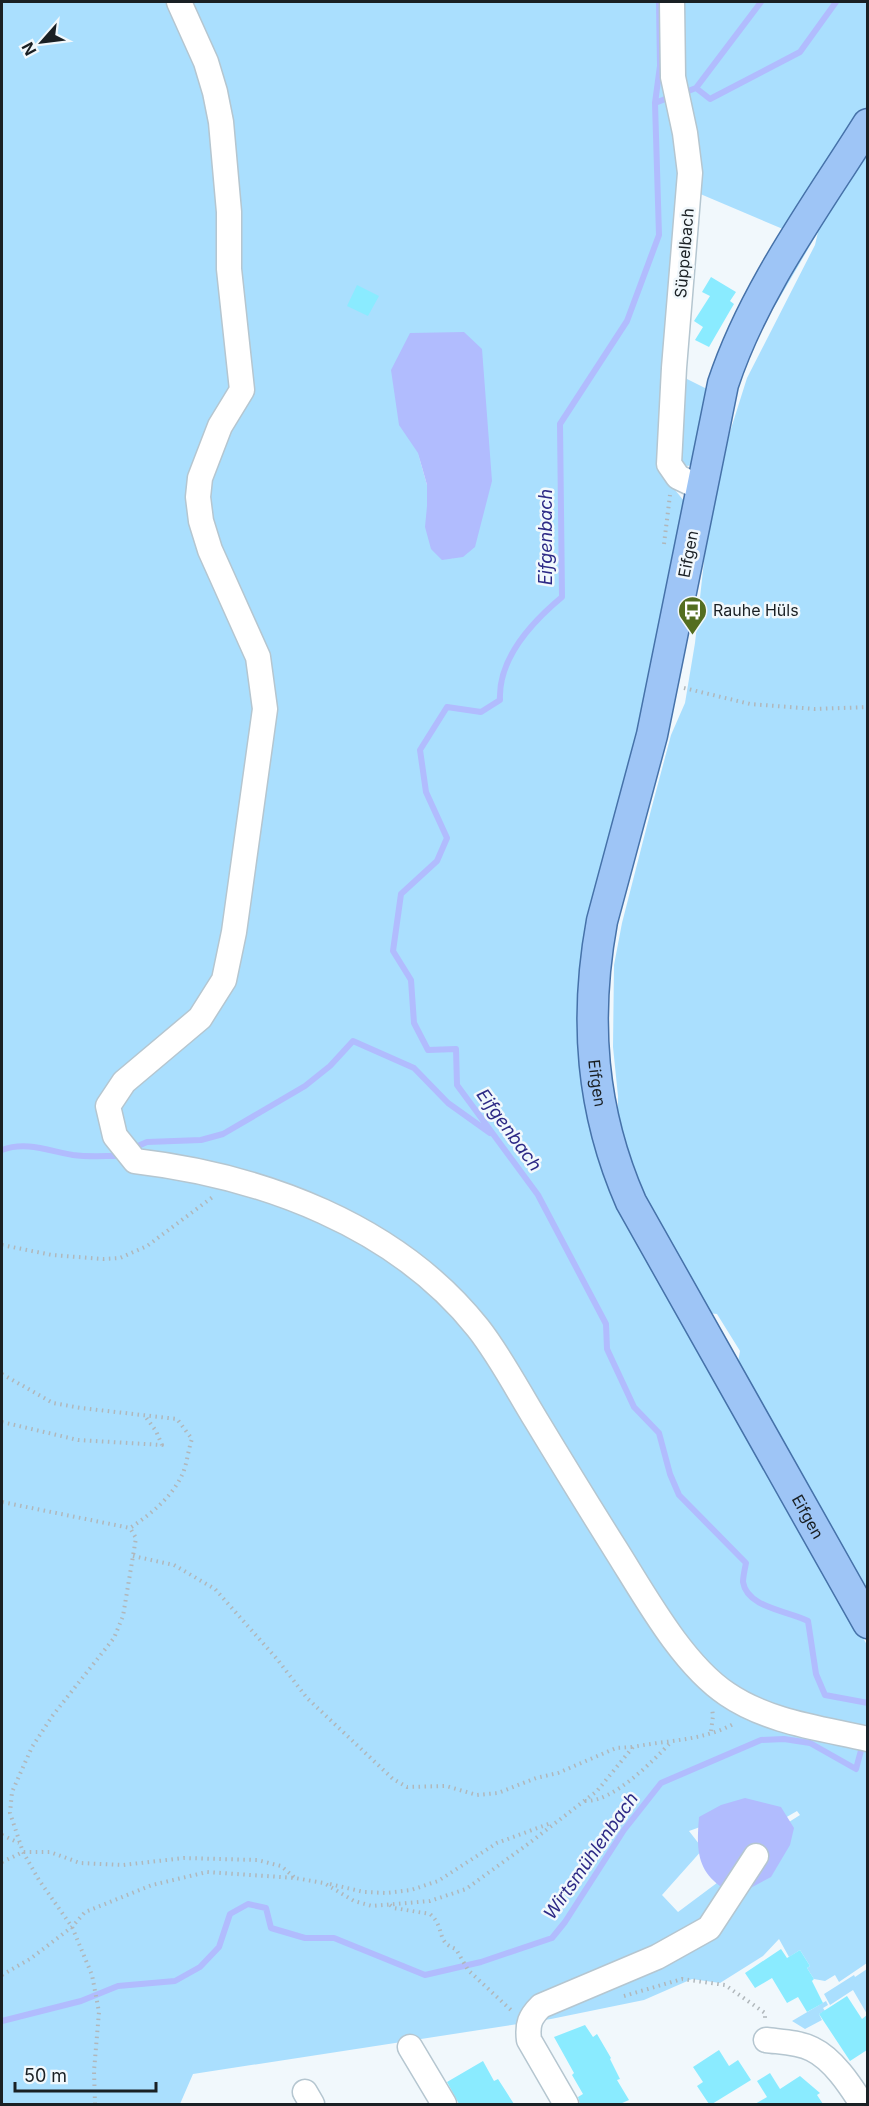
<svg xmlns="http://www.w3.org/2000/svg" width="869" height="2106" font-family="Inter,sans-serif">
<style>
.green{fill:#aadffe;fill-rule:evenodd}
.water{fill:#b1bcfe}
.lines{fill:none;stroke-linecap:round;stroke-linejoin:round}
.stream{stroke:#b1bcfe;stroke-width:6}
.building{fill:#8aebff}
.minor-casing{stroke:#b5c6d0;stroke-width:27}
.major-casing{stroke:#4672a9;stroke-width:33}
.path{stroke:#b0b7bb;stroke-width:4;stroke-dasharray:1.5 4.5;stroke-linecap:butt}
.minor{stroke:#fff;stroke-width:24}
.major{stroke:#9ec5f6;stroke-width:30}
.labels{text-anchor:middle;stroke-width:5;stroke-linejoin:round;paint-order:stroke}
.street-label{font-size:16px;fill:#1a2024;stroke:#f1f8fc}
.poi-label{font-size:16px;fill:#1a2024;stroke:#f1f8fc;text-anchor:start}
.water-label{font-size:18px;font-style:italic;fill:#2d2a86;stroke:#f1f8fc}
</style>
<rect width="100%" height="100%" fill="#f1f8fc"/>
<path class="green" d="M2,2H172L190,39L234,211L185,2H665L667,54L662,87L677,145L681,186L667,480L684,501L686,507L585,1078L774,1476L867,1645V1963L839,1982L835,1975L825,1981L814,1979L807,1968L810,1966L800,1950L789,1957L779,1939L763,1956L720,1983L692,1979L644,2000L551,2019L193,2074L180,2104H2ZM418,453L453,559L427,506V485ZM797,1811L800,1815L789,1822L749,1859L678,1912L662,1895L703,1849L689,1831L725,1818H785Z
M680,2H867V1601L654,1225L617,1134L606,1080L605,956L639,835C621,908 602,972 606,1048C607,1071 614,1094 618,1117V1096L613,1047L614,965L622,923L651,810L671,735L685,703L695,643L705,552L729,435L747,378L815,245L818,232L762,328L728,411L790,232L698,193L685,90ZM708,1313L717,1314L740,1351L738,1362Z
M681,376L711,391L692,465L687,466L681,463Z
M867,1969V2014L853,1990L830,2005L824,1994L854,1975L855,1977Z
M826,2001L828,2005L823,2008L825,2011L819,2014L822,2020L805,2029L792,2021Z"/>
<path class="water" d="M464,332L482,349L492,481L475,547L463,557L442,560L431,549L425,527L427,506V485L418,453L399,425L391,370L410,333Z
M745,1798L781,1807L794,1828L790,1845L771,1877L743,1892C736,1891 726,1890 720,1886C695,1868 697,1844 699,1817L721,1805Z"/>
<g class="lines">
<path class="stream" d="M659,2L660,66L655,103L659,235L627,321L560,424L562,597C532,622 498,659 500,700L481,712L447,707L420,750L426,792L447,838L437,861L401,894L393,951L411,980L414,1023L428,1050L456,1049L457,1085L538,1195L606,1324L607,1349L634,1407L659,1433L670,1474L679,1495L746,1563C745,1568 743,1577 743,1582C747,1608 789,1611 808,1621L816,1674L825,1695L868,1703
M696,88L710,99L800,52L836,2
M683,93L696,88L761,2
M655,103L673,96
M131,1149L147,1142L201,1140L223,1134L305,1086L330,1066L353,1041L414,1068L448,1103L490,1133
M2,1150C26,1141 49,1151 73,1155C87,1157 103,1156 117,1156L122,1154
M2,2021L81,2001L118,1986L175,1981L200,1967L219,1947L230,1914L248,1904L266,1908L271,1928L305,1938H334L425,1975L481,1962L552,1938L565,1922L624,1830L661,1783L761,1740L784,1739L810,1743L856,1769L863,1743"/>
</g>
<path class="building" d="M711,277L736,292L730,301L734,304L731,309L709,347L695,340L703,327L694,321L710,296L702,292Z
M357,285L379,296L368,316L347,306Z
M781,1949L787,1958L800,1950L810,1966L807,1968L814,1979L812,1981L823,2003L807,2012L798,1997L787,2003L772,1978L755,1988L745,1973Z
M847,1996L862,2019L867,2015V2050L850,2061L819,2014Z
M585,2025L593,2037L597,2034L611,2058L610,2059L620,2079L617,2080L629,2100L620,2104H580L578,2097L583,2094L572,2075L574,2073L554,2037Z
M719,2050L729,2066L738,2060L751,2080L712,2104H709L697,2086L703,2082L693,2067Z
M483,2061L494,2081L498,2079L514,2104H459L447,2082Z
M770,2073L780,2089L800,2076L820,2093L817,2095L823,2104H755L767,2097L757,2081Z"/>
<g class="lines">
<defs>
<path id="minor" d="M179,2L206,62L215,92L221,122L229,212V269L242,390L220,426L200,478L198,497L201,521L210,550L258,657L265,709L234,932L224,980L200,1018L124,1082L108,1106L115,1136L135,1161C262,1176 396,1225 478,1328C500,1356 517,1389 536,1420C562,1463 589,1507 616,1550C645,1596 682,1664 727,1694C768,1722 820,1728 868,1739
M672,2L673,77L685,133L690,173L674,368L669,464L678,477L701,488
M766,2040C781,2042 798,2042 812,2049C833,2059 850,2085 862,2104
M410,2047L444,2104
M305,2092L312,2104
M566,2104L529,2040C527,2024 530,2017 541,2006L657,1957L709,1928L756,1856"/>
<g id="major">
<path id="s1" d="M868,124C816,207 754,290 723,384L652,735L602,921C584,1019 591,1111 631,1202L868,1623"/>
</g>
</defs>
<use href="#minor" class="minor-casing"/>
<use href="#major" class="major-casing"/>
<path class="path" d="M664,544L670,495
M684,688L750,704L815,709L868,707
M2,1245L52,1255L103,1259L120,1258L147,1246L214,1196
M2,1374L53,1403L81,1408L177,1419L192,1439C188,1450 187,1465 182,1475C171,1498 151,1514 130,1528L2,1502
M2,1422L78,1440L162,1445L156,1431L145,1416
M133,1556L174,1565L215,1589L277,1659L307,1698L393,1779L407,1787L446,1786L477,1795L498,1793L536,1778L558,1773L616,1748L632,1747
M711,1731L713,1716L712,1708
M585,1801C613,1802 652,1762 671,1742
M2,1835L19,1843
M2,1862L23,1852H50L80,1863L123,1865L184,1858L257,1860L281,1866L294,1877
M330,1884L364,1892L387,1893L411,1890L438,1881L497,1843L551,1823
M390,1905L394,1908L430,1914C446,1928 435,1942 456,1949L468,1970L512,2011
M2,1975L30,1959L72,1927L85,1912L152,1885L207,1872L295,1878L324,1883L354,1901L372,1906L430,1901L466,1889L528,1844L597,1791L633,1747C667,1740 704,1741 735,1723
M624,1996L682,1979L725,1985L765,2013V2021
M95,2104L94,2071L99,2012L92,1975L72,1927L39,1880L23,1852L10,1813L12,1792L32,1747L53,1715L114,1638L123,1616L136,1538L130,1528"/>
<use href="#minor" class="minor"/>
<use href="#major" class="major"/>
</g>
<defs>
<symbol id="bus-pin" viewBox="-11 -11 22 30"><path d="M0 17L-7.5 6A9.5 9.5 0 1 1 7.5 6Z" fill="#546e20" stroke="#f1f8fc"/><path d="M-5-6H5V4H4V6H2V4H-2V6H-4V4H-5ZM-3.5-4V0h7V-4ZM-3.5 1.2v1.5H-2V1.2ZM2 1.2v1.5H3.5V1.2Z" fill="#fff"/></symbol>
</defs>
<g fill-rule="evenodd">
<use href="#bus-pin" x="676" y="594" width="33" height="45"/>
</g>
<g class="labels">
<g class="street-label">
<text transform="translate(684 253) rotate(-85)" y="6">Süppelbach</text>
<text transform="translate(688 554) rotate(-79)" y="6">Eifgen</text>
<text dy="6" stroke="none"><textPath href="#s1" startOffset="1012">Eifgen</textPath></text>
<text dy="6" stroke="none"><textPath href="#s1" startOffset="1497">Eifgen</textPath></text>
</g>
<g class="poi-label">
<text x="713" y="616">Rauhe Hüls</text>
</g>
<g class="water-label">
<text transform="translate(546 537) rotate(-90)" y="6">Eifgenbach</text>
<text transform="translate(509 1130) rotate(54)" y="6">Eifgenbach</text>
<text transform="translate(591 1856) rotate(-55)" y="6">Wirtsmühlenbach</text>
</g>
</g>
<rect width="869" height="2106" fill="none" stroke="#1a2024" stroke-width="6"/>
<g transform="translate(42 42) rotate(242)" stroke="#f1f8fc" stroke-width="4.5" paint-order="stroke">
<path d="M0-4.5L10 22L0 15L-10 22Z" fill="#1a2024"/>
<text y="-9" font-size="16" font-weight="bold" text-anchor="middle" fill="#1a2024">N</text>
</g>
<path d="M15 2082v9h141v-9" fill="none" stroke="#1a2024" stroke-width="3"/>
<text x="24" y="2082" font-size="18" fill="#1a2024" stroke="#f1f8fc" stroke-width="4.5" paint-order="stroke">50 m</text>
</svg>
